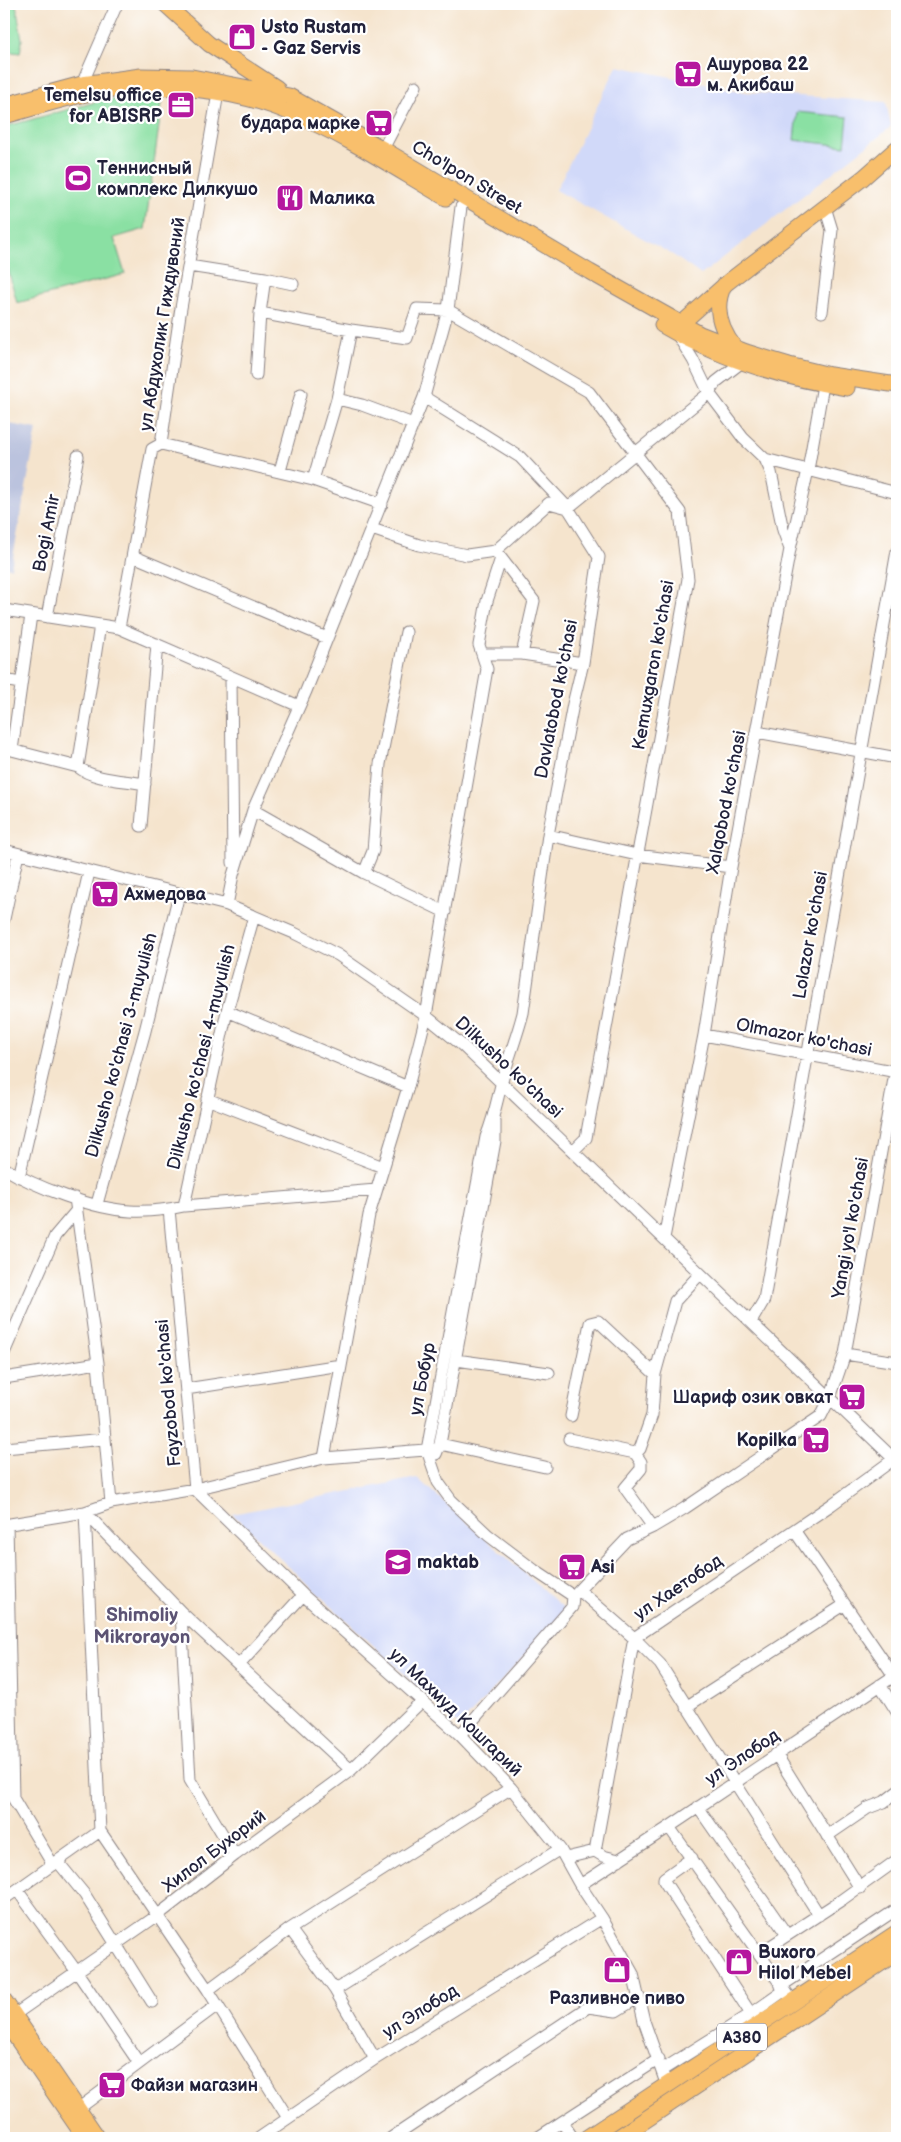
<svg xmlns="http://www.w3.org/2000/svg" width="901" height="2142" font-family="'Balsamiq Sans',sans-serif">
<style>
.built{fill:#d1d9f9}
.industrial{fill:#bbc3de}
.green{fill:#8ae0a3;stroke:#56816f}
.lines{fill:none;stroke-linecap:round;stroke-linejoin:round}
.minor-casing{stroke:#8c8384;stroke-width:13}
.major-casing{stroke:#8c8384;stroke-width:17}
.highway-casing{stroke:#8c8384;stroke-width:18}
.minor{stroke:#fff;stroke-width:11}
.major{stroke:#f8bf6c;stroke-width:15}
.highway{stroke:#f8bf6c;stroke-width:16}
.labels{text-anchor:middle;stroke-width:4.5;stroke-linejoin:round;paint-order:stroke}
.shield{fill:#fff;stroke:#646476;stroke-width:1}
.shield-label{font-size:16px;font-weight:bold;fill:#22223b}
.poi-label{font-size:18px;font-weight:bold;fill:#22223b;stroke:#fff;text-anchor:start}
.street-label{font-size:18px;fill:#22223b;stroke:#fff}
.neighbourhood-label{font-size:19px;font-weight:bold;fill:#5c5374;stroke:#fff}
</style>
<rect width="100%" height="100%" fill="#fff"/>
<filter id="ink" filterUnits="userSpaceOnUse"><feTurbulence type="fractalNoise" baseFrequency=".02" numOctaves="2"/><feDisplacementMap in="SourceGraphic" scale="10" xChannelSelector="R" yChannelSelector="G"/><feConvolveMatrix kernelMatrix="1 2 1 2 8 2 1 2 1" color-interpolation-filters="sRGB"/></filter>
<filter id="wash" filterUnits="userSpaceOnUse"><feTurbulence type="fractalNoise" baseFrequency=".0096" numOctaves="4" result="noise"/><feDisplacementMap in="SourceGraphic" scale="20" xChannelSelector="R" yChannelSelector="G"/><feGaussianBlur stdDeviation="1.12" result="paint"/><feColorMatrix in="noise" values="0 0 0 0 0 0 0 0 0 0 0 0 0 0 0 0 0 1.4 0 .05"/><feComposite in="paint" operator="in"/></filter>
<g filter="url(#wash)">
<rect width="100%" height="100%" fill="#f5e4cd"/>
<path class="built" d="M617,66L745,92L886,102L891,127L701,275L673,255L556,190Z
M417,1478L566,1610L460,1726L232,1514Z"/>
<path class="industrial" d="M4,423L37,429L11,568L4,567Z"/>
<path class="green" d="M4,4H16L22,40L20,53L4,51Z
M163,96L145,229L114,238L125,274L17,303L4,254V127L103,100Z
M797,112L848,117L845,146L794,140Z"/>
</g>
<g filter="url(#ink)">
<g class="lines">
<defs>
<path id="minor" d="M82,84L117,4
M218,93L180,314L161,444L152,449L119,628L299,706
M383,149L416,86
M189,266L265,278L260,313L351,330L407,338L417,309L448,310L589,392L680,512L688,579L586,1138L574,1150
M265,278L293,284
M822,312L832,230L825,207
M256,375L260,313
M424,397L520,457L568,508L599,557L583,663L573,704L548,835L523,1013C517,1037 507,1061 501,1085C496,1105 494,1117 486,1137L427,1450L438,1482L451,1500L488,1535L534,1570L573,1596
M337,399L362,405L413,424
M161,444L313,480L382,504
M765,459L897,493
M280,471L301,394
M313,480L337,399L351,330
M372,529L419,545L467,555L495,551L549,503L568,508L709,393L716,382L742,362
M790,549L808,470L823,385
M133,556L327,638
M501,558L534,601L522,654
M4,610L119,628
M47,617L78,456
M483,654H522L583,663
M231,678L233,863
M4,680L20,683
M757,732L897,758
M4,748L78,767C94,780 124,780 145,784
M12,750L31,615
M78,767L100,625
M253,810L364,873L445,912
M141,826L157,644
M548,835L637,855L731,867
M4,850L227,905L294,933L338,955L426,1016L463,1046L897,1462
M364,873L373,851L380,764L406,632
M227,905L233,875L253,810L306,691L424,397L448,310L461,207
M4,919L18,854
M227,1011L408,1087
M704,1035L897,1072
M207,1099L383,1167
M4,1168C35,1187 94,1209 130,1211C148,1212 166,1210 184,1206L376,1190
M19,1177L89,872
M75,1198L98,1363L111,1503
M97,1204L145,1031L179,894
M184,1206L227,1011L254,916
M169,1209L195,1489
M664,1238L704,1035L731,867L790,549L783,530L771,472L765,459L743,438L709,393L693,360L677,334
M751,1322L764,1300L897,551
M4,1353L55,1236L77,1210
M845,1354L897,1362
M456,1360L549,1373
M4,1378L98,1363
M186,1389L341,1365
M571,1416L590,1323L598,1321L655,1374
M569,1439L635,1453L640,1449L652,1415L655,1374L675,1301L700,1274
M440,1444L545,1467
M4,1448L105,1439
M635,1453L641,1462V1469L625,1488L653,1527
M436,1454L440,1444L495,1141V1121
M324,1458L369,1215L408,1087L426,1016L487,669L479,645L487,601L501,558L495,551
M195,1489L303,1595L460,1735L511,1788L560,1849L580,1885L602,1918L633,1974L644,2021L667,2086
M85,1512L100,1831L208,1990L288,2118
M85,1512L181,1612L351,1770
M7,1524L13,1798
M4,1525L85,1512L111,1503L195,1489L324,1458L438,1449
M794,1530L894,1676
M579,1590L634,1638L660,1664L819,1915
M181,1612L190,1780L235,1855
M239,1665L303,1595
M880,1685L897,1712
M686,1707L844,1605
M460,1735L572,1607L573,1596L627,1539L653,1527L685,1508L821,1416L830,1398L845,1354L897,1062
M776,1754L860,1888
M4,1783L53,1865
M698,1807L787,1935
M669,1827L794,2003
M827,1836L868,1808L884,1802L897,1792
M595,1851L603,1856L619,1860
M566,1858L595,1851L634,1638L831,1505L894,1459
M692,1858L664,1878V1881L751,2014
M58,1862L85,1895L152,2002
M580,1885L669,1827L897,1674
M17,1890L77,1972L139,2063
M4,1899L100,1831
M290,1929L335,1990L375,2059
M760,1953L840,1901L897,1860
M781,1986L897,1909
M208,1990L290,1929L511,1788
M335,1990L560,1849
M14,2015L158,1915L235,1855L351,1770L423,1700
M662,2070L751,2014L785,1990
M78,2109L216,2006
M562,2122L573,2138
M259,2138L375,2059L602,1918
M391,2138L588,2007L616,2011L639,1997
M537,2138L659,2059"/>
<path id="major" d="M165,4L209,44L277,88
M4,105L82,84L141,76L192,77L289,96L383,149L590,272L700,334L746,352L789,365L830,375L897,385
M4,116C35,108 71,95 103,91C166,83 234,88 293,114C347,136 396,169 446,198
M724,285C713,308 720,329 735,348
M662,325C718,358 783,378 847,388
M678,333L681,324L728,282L863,178L897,148
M4,2000L98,2138
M4,2020L85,2138"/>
<path id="highway" d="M587,2138L897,1933
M618,2138L897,1952"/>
</defs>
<use href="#minor" class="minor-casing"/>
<use href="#major" class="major-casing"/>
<use href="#highway" class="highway-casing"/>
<use href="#minor" class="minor"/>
<use href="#major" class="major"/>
<use href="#highway" class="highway"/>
</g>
</g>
<defs>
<symbol id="shop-square" viewBox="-11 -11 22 22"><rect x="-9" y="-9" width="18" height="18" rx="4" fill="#b5179e" stroke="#fff"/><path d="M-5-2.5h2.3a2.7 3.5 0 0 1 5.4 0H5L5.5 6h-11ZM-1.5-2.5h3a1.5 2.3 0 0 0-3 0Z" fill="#fff"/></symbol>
<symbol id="supermarket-square" viewBox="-11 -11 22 22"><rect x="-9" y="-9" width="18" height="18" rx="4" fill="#b5179e" stroke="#fff"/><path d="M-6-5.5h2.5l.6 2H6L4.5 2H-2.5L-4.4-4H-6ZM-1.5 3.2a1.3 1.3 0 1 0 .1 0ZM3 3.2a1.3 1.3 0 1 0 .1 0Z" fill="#fff"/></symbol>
<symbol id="office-square" viewBox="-11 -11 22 22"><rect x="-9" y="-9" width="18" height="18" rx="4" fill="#b5179e" stroke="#fff"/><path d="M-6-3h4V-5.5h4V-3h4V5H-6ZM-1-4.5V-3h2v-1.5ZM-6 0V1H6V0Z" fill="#fff"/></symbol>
<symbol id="stadium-square" viewBox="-11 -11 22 22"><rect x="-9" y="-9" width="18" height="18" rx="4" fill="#b5179e" stroke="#fff"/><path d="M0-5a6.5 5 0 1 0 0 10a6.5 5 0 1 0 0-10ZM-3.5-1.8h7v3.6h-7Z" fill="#fff"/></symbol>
<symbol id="restaurant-square" viewBox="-11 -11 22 22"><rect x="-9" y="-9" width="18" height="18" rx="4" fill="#b5179e" stroke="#fff"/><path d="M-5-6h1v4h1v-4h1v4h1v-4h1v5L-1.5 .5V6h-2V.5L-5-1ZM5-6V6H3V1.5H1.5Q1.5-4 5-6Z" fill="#fff"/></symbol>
<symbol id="school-square" viewBox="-11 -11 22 22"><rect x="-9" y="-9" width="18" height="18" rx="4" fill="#b5179e" stroke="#fff"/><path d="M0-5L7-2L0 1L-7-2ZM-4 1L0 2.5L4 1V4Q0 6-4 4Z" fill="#fff"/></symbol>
</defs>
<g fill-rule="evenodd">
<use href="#shop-square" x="226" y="21" width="32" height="32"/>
<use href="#supermarket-square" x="672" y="58" width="32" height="32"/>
<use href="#office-square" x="165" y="89" width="32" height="32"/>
<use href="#supermarket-square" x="363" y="107" width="32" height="32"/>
<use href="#stadium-square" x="62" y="162" width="32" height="32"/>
<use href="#restaurant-square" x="274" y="182" width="32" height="32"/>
<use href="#supermarket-square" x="89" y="878" width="32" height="32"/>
<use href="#supermarket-square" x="836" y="1381" width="32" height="32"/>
<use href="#supermarket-square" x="800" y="1424" width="32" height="32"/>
<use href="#school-square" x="382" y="1546" width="32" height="32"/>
<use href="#supermarket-square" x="556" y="1551" width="32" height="32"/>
<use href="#shop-square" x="723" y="1946" width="32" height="32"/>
<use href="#shop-square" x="601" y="1954" width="32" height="32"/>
<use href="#supermarket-square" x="96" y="2069" width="32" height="32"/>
</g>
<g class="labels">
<rect class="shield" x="717" y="2023.5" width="50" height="27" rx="4"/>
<g class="shield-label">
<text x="742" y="2043">A380</text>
</g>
<g class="poi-label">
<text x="261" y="33">Usto Rustam<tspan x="261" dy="21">- Gaz Servis</tspan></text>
<text x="707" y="70">Ашурова 22<tspan x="707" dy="21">м. Акибаш</tspan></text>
<text x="162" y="101" text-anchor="end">Temelsu office<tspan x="162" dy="21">for ABISRP</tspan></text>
<text x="360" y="129" text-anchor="end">будара марке</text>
<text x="97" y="174">Теннисный<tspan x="97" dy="21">комплекс Дилкушо</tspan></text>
<text x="309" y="204">Малика</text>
<text x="124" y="900">Ахмедова</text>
<text x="833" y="1403" text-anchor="end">Шариф озик овкат</text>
<text x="797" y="1446" text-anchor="end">Kopilka</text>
<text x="417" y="1568">maktab</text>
<text x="591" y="1573">Asi</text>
<text x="758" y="1958">Buxoro<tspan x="758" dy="21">Hilol Mebel</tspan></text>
<text x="617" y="2004" text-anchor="middle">Разливное пиво</text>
<text x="131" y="2091">Файзи магазин</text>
</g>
<g class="street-label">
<text transform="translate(467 177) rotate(31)" y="6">Cho'lpon Street</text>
<text transform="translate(162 324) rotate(-81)" y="6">ул Абдухолик Гиждувоний</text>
<text transform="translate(46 533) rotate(-79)" y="6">Bogi Amir</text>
<text transform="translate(653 665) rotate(-80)" y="6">Kemuxgaron ko'chasi</text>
<text transform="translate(556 699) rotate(-79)" y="6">Davlatobod ko'chasi</text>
<text transform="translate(726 802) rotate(-79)" y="6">Xalqobod ko'chasi</text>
<text transform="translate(810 935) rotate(-80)" y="6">Lolazor ko'chasi</text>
<text transform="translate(804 1037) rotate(11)" y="6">Olmazor ko'chasi</text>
<text transform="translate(121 1045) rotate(-75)" y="6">Dilkusho ko'chasi 3-muyulish</text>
<text transform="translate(201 1057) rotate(-76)" y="6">Dilkusho ko'chasi 4-muyulish</text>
<text transform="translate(509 1067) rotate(43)" y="6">Dilkusho ko'chasi</text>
<text transform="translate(850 1228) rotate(-80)" y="6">Yangi yo'l ko'chasi</text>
<text transform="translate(422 1379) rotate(-79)" y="6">ул Бобур</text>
<text transform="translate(168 1393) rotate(-95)" y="6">Fayzobod ko'chasi</text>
<text transform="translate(678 1587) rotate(-34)" y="6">ул Хаетобод</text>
<text transform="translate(456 1712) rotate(44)" y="6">ул Махмуд Кошгарий</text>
<text transform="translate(742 1757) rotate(-34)" y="6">ул Элобод</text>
<text transform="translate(214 1851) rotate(-37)" y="6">Хилол Бухорий</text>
<text transform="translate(420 2011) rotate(-32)" y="6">ул Элобод</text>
</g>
<g class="neighbourhood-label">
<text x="142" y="1621">Shimoliy<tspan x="142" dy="22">Mikrorayon</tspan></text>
</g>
</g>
<rect width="901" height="2142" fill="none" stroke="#fff" stroke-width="20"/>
</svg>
